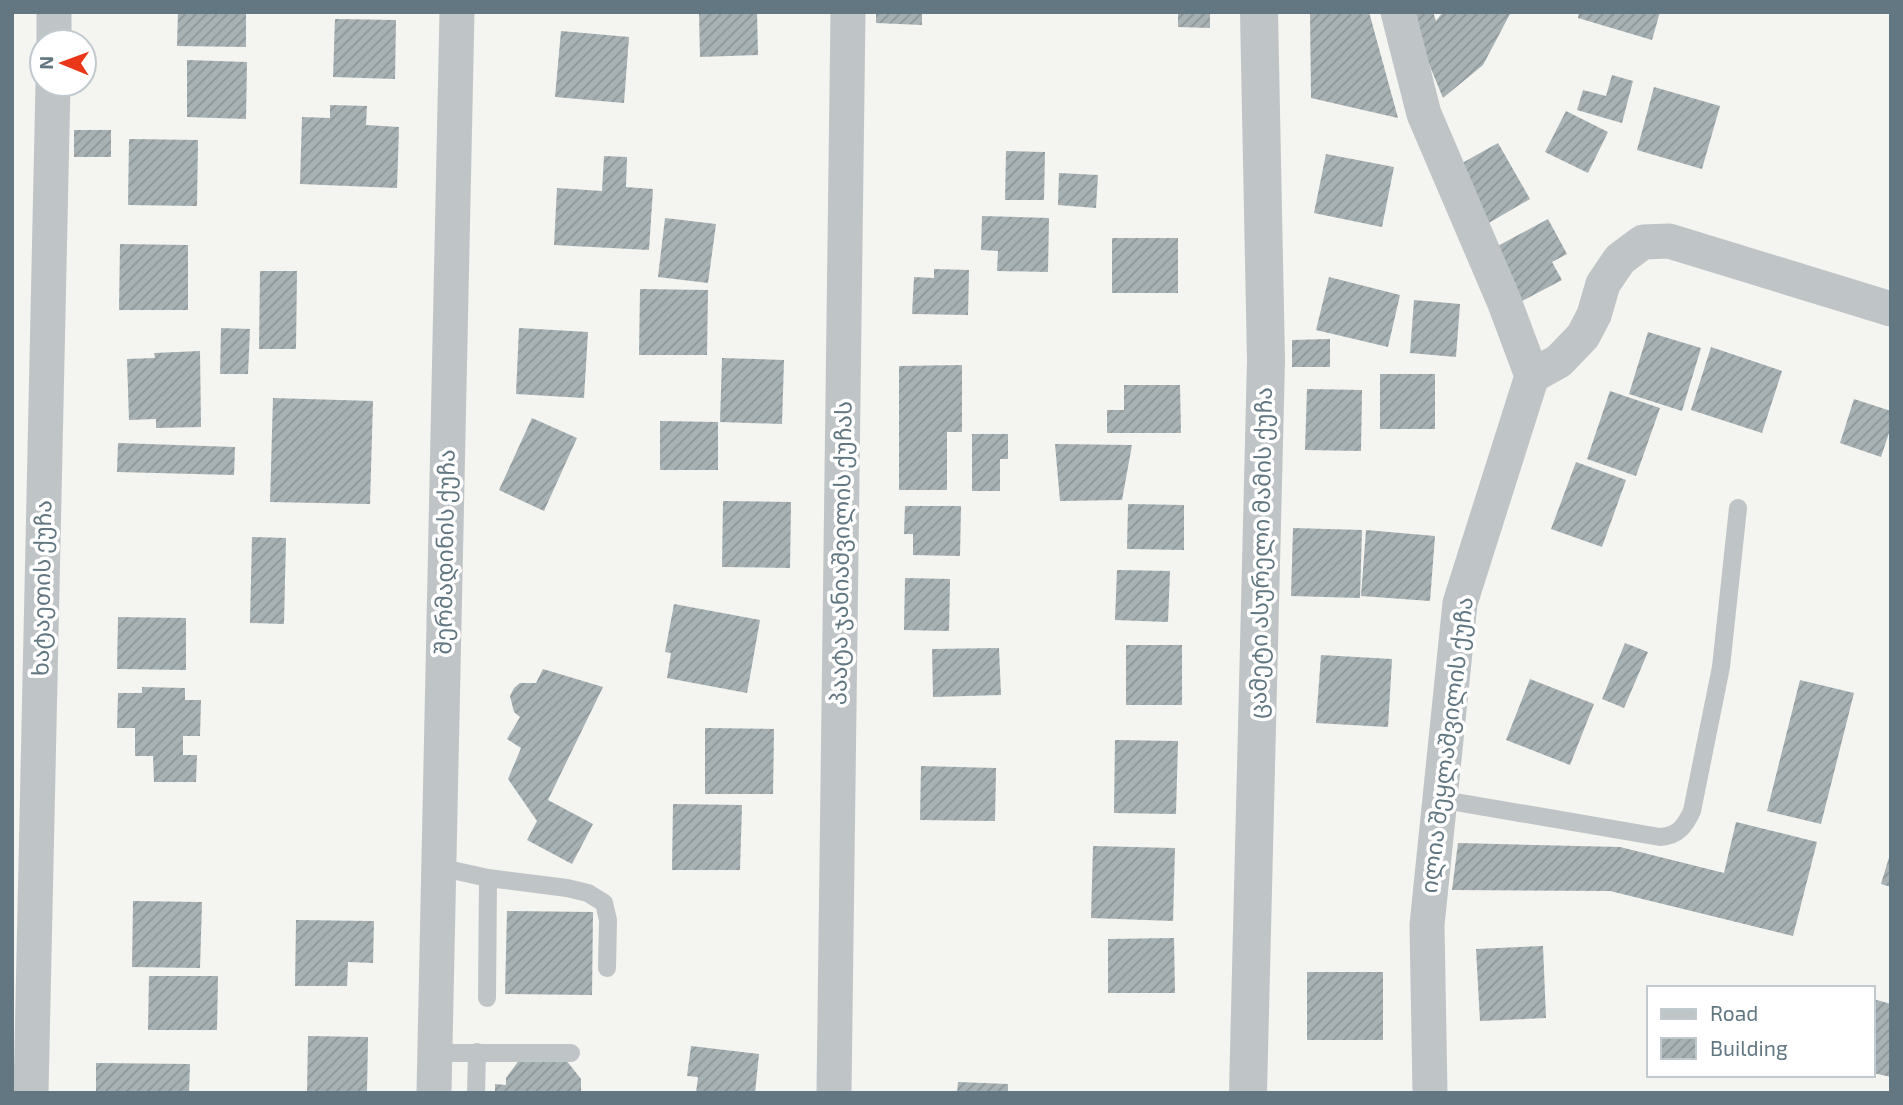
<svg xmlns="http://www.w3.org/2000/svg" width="1903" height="1105" font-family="'Exo 2','Noto Sans Georgian',sans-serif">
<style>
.building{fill:url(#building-hatch)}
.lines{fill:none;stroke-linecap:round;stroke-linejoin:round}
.service{stroke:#bfc4c6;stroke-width:18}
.minor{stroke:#bfc4c6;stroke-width:35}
.tertiary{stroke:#bfc4c6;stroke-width:38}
.labels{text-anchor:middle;stroke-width:7;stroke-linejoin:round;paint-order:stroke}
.street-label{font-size:23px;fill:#627782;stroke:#fff}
</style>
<defs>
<pattern id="building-hatch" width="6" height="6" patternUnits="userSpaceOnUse" patternTransform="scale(1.75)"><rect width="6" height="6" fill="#a8b2b5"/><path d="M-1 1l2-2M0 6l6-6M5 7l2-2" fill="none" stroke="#8c9699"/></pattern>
</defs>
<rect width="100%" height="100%" fill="#f4f4f0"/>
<path class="building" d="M178,12H246V47L177,46Z
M699,12H757L758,55L700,57Z
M876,12H922V25L876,23Z
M1178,12H1210V28L1178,27Z
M1310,12H1369L1398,118L1311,98Z
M1415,12H1433L1436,21L1443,12H1511L1483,65L1443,98L1410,18Z
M1579,12H1660L1652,40L1578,18Z
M335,19L396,20L395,79L333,77Z
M561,31L629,37L624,103L555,97Z
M187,60L247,62L246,119L187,117Z
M1612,75L1633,81L1622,123L1577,110L1583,90L1606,96Z
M1654,87L1720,106L1702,169L1637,150Z
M330,105L367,106L366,125L399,127L397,188L300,184L302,117L330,118Z
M1566,111L1608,132L1588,173L1545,152Z
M74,130H111V157H74Z
M129,139L198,140L197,206L128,205Z
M1498,143L1530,199L1487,224L1455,167Z
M1006,151L1045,152L1044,200H1005Z
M1326,154L1394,167L1382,227L1314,213Z
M604,156L627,157L626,187L653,189L649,250L554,245L557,188L602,191Z
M1059,173L1098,175L1096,208L1058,205Z
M982,216L1049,218L1048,272L997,271L998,251L981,250Z
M665,218L716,224L708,283L658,277Z
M1548,219L1567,254L1552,262L1562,280L1522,301L1494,248Z
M1112,238H1178V293H1112Z
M120,244L188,245V310H119Z
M934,269L969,270L968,315L912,314L914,277L934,278Z
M260,271H297L296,349H259Z
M1329,277L1400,295L1388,347L1316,330Z
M640,289L708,290L707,355H639Z
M1414,300L1460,304L1456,357L1410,353Z
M221,328L250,329L248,374H220Z
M519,328L588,332L584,398L516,394Z
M1648,332L1701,348L1682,411L1629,394Z
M1330,339V367H1292V340Z
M1711,347L1782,371L1762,433L1691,410Z
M200,351L201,427L156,428V419L129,420L127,359L155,358L154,353Z
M722,358L784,360L782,424L720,422Z
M962,365V432H947V490H899V366Z
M1380,374H1435V429H1380Z
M1124,385H1180L1181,433H1107V410H1124Z
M1307,389L1362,390L1361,451L1305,450Z
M1610,391L1660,408L1636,476L1587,459Z
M273,398L373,401L370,504L270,502Z
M1854,399L1891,411V427L1881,457L1840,443Z
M532,418L577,438L544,511L499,490Z
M660,421L718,422V470H660Z
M972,434H1008V459H1000V491H972Z
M118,443L235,447L234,475L117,472Z
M1055,444L1132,445L1122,500L1060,501Z
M1576,462L1626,480L1602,547L1551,529Z
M723,501L791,502L790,568L722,567Z
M1128,504L1184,505V550L1127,549Z
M905,506H961L960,556L913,555V534H904Z
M1293,528L1362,530L1360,598L1291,596Z
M1366,530L1435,536L1430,601L1361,596Z
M252,537L286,538L284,624L250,623Z
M1117,570L1170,571L1168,622L1115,620Z
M905,578L950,579L949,631L904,630Z
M674,604L760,620L747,693L667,678L671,653L665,652Z
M118,617L186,618V670L117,669Z
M1625,643L1648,652L1624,708L1602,699Z
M1126,645H1182V705H1126Z
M999,648L1001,695L933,697L932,649Z
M1321,655L1392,659L1388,727L1316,723Z
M543,669L603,687L548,800L593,824L572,864L527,840L537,821L508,779L521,748L507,739L520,717L514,712L510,696L514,688L520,683H536Z
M1530,679L1594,704L1570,765L1506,740Z
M1800,680L1854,693L1821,824L1767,811Z
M142,687L185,688V700H201L200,736H183V755H197L196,782H154L153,756H135V728H117L118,693H142Z
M705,728L774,729L773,794H705Z
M1115,740L1178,741L1176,814L1114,813Z
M921,766L996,768L995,821L920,820Z
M673,804L742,805L740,870H672Z
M1736,822L1817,842L1793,936L1610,891L1452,890L1458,843L1620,847L1724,873Z
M1093,846L1175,848L1173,921L1091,918Z
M1890,854H1891V887L1881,884Z
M133,901L202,902L200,968L132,967Z
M507,911L593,912L592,995L505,994Z
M296,920L374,921L373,963L348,962L347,986H295Z
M1174,938L1175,993H1108V939Z
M1543,946L1546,1018L1480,1021L1476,949Z
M1307,972H1383V1040H1307Z
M149,976H218L217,1030H148Z
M1873,999L1891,1004V1077L1873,1073Z
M308,1036L368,1037L367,1093H307Z
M691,1046L759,1054L755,1093H696L698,1077L687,1076Z
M520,1059L566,1060L581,1079V1093H495V1084L506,1085V1078Z
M96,1063L190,1064L189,1093H96Z
M958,1082L1008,1084V1093H957Z"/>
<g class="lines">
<path class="service" d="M1438,799L1660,837C1678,836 1685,826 1692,811L1721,667L1738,508
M438,867L488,878L567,888L588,893L604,903L608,920L607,968
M487,998L488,878
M434,1053H571
M476,1093L477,1052"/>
<path class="minor" d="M1398,12L1424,114L1504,301L1532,376L1460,603L1427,925L1430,1093
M54,42V12
M1532,376L1559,361L1583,336L1594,315L1603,284L1620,259L1643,242L1669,241L1891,309
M31,1093L53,84
M434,1093L457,12
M834,1093L848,12"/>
<path class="tertiary" d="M1248,1093L1266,360L1259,12"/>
</g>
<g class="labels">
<g class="street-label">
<text transform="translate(445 552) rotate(-89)" y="8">შერმადინის ქუჩა</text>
<text transform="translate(841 553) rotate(-89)" y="8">პაატა ჯანიაშვილის ქუჩას</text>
<text transform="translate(1261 553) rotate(-89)" y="8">ცამეტი ასურელი მამის ქუჩა</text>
<text transform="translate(42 588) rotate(-89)" y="8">ხატაეთის ქუჩა</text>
<text transform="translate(1447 745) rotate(-83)" y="8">ილია შეყლაშვილის ქუჩა</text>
</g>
</g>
<rect width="1903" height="1105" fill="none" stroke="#627782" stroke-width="28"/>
<rect x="1647" y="986" width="228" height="91" fill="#ffffff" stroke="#c0c9cd" stroke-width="2"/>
<rect x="1661" y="1009" width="35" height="10" fill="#bfc4c6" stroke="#c0c9cd" stroke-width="2"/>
<text x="1710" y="1021" font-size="21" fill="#627782">Road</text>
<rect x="1661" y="1038" width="35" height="21" fill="url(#building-hatch)" stroke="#c0c9cd" stroke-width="2"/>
<text x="1710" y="1056" font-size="21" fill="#627782">Building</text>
<g transform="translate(63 63) rotate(271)"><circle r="33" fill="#ffffff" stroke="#c0c9cd" stroke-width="2"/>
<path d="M0-5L12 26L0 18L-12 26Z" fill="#eb3719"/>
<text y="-10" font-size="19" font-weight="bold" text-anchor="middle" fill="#627782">N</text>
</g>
</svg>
